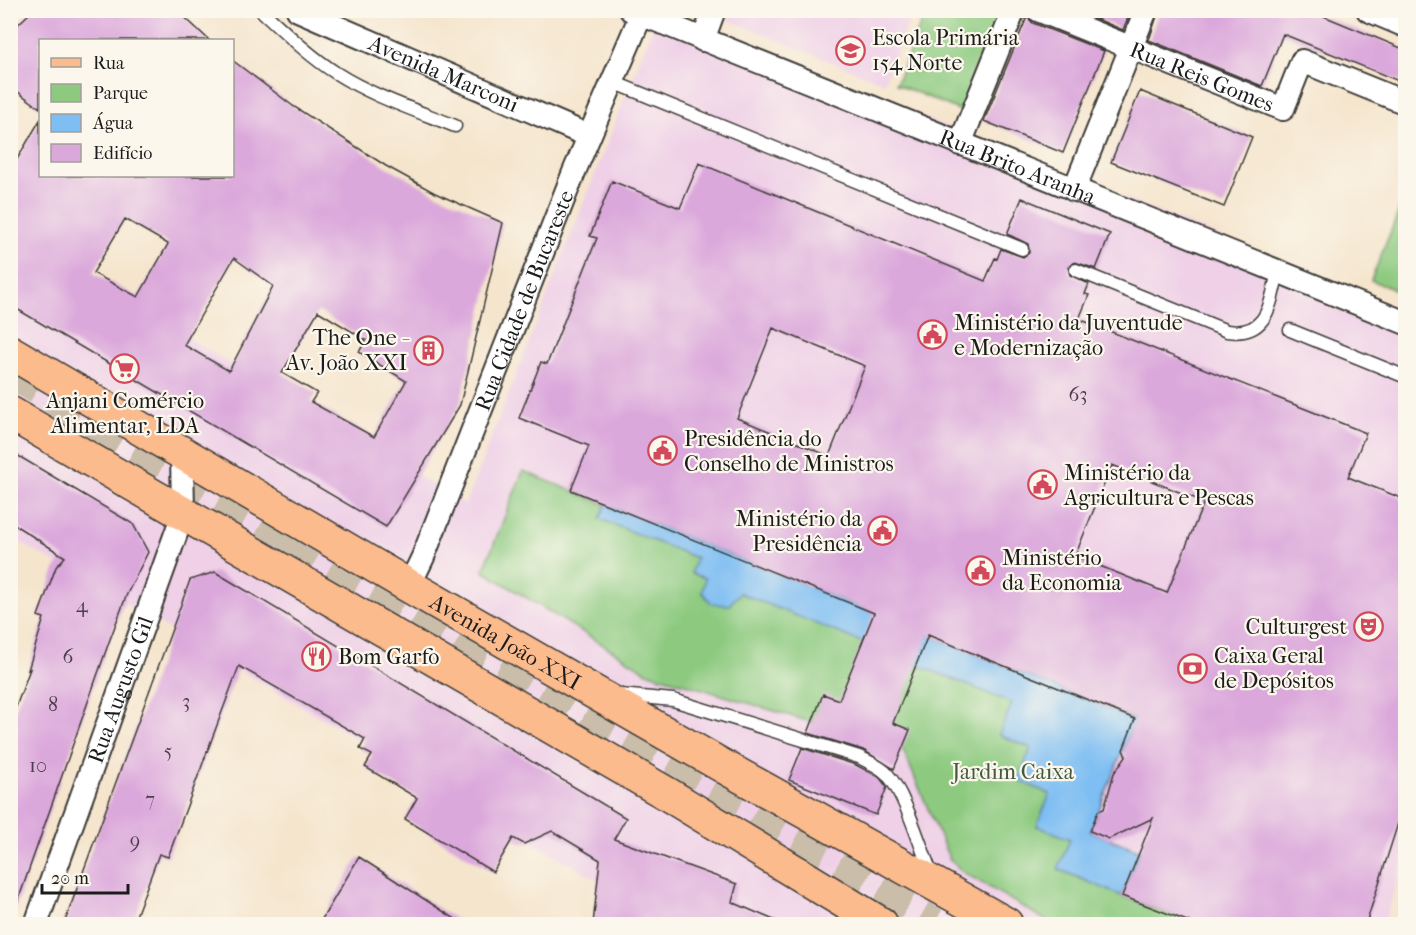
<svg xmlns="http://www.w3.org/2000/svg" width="1416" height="935" font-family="'IM FELL French Canon',serif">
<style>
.built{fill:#efd0e7}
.green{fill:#8dca80;stroke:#54734e;stroke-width:1.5}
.water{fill:#7ebef3;stroke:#4d6d88;stroke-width:1.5}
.building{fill:#dba8db;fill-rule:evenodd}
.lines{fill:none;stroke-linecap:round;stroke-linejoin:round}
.primary-tunnel{stroke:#cabdaa;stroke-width:33;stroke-dasharray:33 16;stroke-linecap:butt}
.lane-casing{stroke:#3d3a37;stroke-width:15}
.street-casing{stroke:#3d3a37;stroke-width:26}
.primary-casing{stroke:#3d3a37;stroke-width:36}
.lane{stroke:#fff;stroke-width:12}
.street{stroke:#fff;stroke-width:22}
.primary{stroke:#fbbb8d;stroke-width:33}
.labels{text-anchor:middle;stroke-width:4.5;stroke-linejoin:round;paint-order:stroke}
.number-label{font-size:20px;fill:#4c3f4c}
.poi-label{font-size:22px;fill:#1c1c1c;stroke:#fbf7ec;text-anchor:start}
.street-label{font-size:22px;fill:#1c1c1c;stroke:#fbf7ec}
.park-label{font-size:22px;fill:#44593f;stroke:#fbf7ec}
</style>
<rect width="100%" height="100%" fill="#fbf7ec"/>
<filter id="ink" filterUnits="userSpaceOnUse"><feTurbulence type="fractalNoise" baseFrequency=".0167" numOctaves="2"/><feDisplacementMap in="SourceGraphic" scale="12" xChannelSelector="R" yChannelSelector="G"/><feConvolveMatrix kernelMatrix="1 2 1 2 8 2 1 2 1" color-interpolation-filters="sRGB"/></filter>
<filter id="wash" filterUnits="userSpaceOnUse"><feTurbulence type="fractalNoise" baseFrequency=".008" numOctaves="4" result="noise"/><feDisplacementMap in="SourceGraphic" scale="24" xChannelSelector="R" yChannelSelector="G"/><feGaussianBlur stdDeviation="1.35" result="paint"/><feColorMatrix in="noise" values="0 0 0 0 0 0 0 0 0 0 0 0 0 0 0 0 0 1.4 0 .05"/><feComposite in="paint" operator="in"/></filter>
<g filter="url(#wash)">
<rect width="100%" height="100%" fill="#f5e5cd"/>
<path class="built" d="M659,11L1405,311V853L1384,924H673L11,537V232L465,504Z
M727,11V10L913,11L884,83L724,18Z"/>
<path class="green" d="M926,11H985L999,16L961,111L896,84Z
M1405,196V294L1371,280Z
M523,471L1135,719L1090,831L1140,851L1122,896L1195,924H1052L961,871L949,858L903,750L649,673L483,571Z"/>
<path class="water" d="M606,504L1186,740L1131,730L1090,831L1140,851L1122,896L1058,869L1070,839L1037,826L1050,794L1018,780L1031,748L999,735L1012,703L740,593L729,605L712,604L702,592L705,578L691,573L696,558L600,519Z"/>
<g id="blocks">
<path class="building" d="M33,10H177L209,40H40V108L10,86V32Z
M1075,10H1131L1123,30Z
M1159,10H1309L1406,50V84L1283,34L1262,86L1149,40Z
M1027,17L1033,23L1104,51L1063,153L984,121Z
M232,60L293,106L386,166L435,193L503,223L460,405L386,527L10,305V171L40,120V176H232ZM125,219L168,244L138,297L93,273ZM234,258L273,286L229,371L184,345ZM318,311L366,340L359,352L406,381L374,437L311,402L317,393L282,373Z
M1140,91L1252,137L1224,207L1111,162Z
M699,163L985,281L995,258L997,259L1001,249L1023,257L1029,253L1028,244L1007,234L1022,198L1110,234L1096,269L1075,262L1068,267L1070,275L1089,284L1085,294L1089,295L1079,319L1366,433L1348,477L1406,500L1403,672L1406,676V798L1366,924H1195L1122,896L1153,818L1109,839L1090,831L1098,811L1104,809L1114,773L1126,756L1123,750L1135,719L928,635L893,723L910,730L894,769L863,750L808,733L823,694L839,700L874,613L571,490L589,446L519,418L541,362L547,364L597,238L590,236L612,181L680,208ZM773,328L865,366L829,456L737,418ZM1112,465L1204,502L1167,593L1075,556Z
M10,451L133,524L148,552L127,594L109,642L14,912L10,911V723L30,669L28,670L44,618L38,616L56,567L65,557L10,522Z
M215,572L626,818L614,839L737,884L732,902L783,924H593L600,860L552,831L524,844L513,838L493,872L405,819L417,798L365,767L372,755L360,749L365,739L239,666L168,857L159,854L133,924H64L190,580Z
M802,748L856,765L879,777L887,787L876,815L789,780Z
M359,857L463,924H319Z"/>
</g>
</g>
<g filter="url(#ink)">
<use href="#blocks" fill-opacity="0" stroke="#3d3a37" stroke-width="1.5"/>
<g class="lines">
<path class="primary-tunnel" d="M10,371L153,458L318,551
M283,551L934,924"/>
<defs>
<path id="lane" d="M261,10C285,32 308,55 336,73C372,96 415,110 455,126
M613,82L1022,249
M1076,270L1227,331C1268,337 1270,304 1278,272
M1290,330L1406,377
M620,695L673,700L859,757C868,762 880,766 887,774C905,793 921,849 932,875"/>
<g id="street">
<path id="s1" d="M298,10L589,136"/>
<path id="s2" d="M631,10L1406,323"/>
<path id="s3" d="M1038,10L1283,109L1302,61L1406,103"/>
<path d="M1368,10L1406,26"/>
<path d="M703,40L714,10"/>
<path d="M960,144L1014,10"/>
<path d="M1074,190L1146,10"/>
<path id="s4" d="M409,586L423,557L574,172L641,15"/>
<path id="s5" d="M36,924L183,514L182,452"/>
</g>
<g id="primary">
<path id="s6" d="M10,352L409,586L721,765L1006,924"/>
<path d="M10,413L669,795L881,924"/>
</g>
</defs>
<use href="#lane" class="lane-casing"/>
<use href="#street" class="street-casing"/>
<use href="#primary" class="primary-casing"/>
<use href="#lane" class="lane"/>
<use href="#street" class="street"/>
<use href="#primary" class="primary"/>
</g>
</g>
<defs>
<symbol id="school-ring" viewBox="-11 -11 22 22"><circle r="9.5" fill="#fbf7ec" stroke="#d1495b" stroke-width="1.5"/><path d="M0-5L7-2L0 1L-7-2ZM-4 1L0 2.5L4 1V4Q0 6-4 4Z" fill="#d1495b"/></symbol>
<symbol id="civic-ring" viewBox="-11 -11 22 22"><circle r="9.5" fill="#fbf7ec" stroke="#d1495b" stroke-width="1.5"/><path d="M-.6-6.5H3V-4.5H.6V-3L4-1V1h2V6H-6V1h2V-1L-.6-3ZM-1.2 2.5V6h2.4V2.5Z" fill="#d1495b"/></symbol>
<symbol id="building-ring" viewBox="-11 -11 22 22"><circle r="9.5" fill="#fbf7ec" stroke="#d1495b" stroke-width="1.5"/><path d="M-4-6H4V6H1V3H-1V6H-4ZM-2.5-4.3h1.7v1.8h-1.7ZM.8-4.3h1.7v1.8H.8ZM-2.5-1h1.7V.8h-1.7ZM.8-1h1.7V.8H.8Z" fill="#d1495b"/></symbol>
<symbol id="supermarket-ring" viewBox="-11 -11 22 22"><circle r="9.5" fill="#fbf7ec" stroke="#d1495b" stroke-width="1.5"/><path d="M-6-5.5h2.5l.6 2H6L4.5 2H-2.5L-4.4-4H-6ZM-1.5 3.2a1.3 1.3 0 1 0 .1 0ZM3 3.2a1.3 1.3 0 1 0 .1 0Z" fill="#d1495b"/></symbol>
<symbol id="theatre-ring" viewBox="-11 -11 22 22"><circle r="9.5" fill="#fbf7ec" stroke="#d1495b" stroke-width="1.5"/><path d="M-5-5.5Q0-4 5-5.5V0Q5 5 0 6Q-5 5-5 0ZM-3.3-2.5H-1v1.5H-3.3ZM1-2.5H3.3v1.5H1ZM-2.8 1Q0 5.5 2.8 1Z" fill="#d1495b"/></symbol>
<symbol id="restaurant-ring" viewBox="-11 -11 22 22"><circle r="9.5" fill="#fbf7ec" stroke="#d1495b" stroke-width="1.5"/><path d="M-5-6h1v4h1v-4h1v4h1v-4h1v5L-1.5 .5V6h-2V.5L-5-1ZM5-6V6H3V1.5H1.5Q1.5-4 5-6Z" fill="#d1495b"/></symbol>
<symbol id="bank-ring" viewBox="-11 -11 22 22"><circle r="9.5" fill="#fbf7ec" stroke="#d1495b" stroke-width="1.5"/><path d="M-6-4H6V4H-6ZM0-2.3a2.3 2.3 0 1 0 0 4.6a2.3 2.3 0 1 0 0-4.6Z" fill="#d1495b"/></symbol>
</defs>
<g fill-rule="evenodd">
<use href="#school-ring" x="834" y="34" width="33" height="33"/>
<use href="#civic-ring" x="916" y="318" width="33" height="33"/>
<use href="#building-ring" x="412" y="334" width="33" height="33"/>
<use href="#supermarket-ring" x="108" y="352" width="33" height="33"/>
<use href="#civic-ring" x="646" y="434" width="33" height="33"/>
<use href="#civic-ring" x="1026" y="468" width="33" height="33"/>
<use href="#civic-ring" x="866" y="514" width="33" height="33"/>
<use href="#civic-ring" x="964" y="554" width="33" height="33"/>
<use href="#theatre-ring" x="1352" y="610" width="33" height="33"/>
<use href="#restaurant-ring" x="300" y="640" width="33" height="33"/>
<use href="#bank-ring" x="1176" y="652" width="33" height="33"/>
</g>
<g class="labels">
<g class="number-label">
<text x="1078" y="401">63</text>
<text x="82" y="612">4</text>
<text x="68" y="663">6</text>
<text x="186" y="708">3</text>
<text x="53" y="711">8</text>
<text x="168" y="758">5</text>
<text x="38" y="772">10</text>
<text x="150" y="806">7</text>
<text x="135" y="848">9</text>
</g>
<g class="poi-label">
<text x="872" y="45">Escola Primária<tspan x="872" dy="25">154 Norte</tspan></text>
<text x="954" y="330">Ministério da Juventude<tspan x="954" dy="25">e Modernização</tspan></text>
<text x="407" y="345" text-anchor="end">The One -<tspan x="407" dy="25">Av. João XXI</tspan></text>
<text x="125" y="408" text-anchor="middle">Anjani Comércio<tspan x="125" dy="25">Alimentar, LDA</tspan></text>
<text x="684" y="446">Presidência do<tspan x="684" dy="25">Conselho de Ministros</tspan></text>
<text x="1064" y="480">Ministério da<tspan x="1064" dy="25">Agricultura e Pescas</tspan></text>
<text x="862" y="526" text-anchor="end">Ministério da<tspan x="862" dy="25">Presidência</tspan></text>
<text x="1002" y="565">Ministério<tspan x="1002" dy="25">da Economia</tspan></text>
<text x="1347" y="634" text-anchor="end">Culturgest</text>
<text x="1214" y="663">Caixa Geral<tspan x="1214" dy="25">de Depósitos</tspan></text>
<text x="338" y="664">Bom Garfo</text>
</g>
<g class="street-label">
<text dy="8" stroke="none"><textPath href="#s1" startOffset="159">Avenida Marconi</textPath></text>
<text dy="8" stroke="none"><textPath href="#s3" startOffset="177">Rua Reis Gomes</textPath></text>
<text dy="8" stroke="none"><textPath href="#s2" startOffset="417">Rua Brito Aranha</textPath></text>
<text dy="8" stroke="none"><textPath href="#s4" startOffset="308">Rua Cidade de Bucareste</textPath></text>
<text dy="8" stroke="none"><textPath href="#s6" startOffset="574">Avenida João XXI</textPath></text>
<text dy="8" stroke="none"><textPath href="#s5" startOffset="249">Rua Augusto Gil</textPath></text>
</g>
<g class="park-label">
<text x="1013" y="779">Jardim Caixa</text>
</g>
</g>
<rect width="1416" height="935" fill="none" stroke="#fbf7ec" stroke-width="36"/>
<rect x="39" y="39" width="195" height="138" fill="#fbf7ec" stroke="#a29f99" stroke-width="1.5"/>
<rect x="51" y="58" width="30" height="9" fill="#fbbb8d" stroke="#a29f99" stroke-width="1.5"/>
<text x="93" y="69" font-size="18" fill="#1c1c1c">Rua</text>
<rect x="51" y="84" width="30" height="18" fill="#8dca80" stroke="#a29f99" stroke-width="1.5"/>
<text x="93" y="99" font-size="18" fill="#1c1c1c">Parque</text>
<rect x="51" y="114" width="30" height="18" fill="#7ebef3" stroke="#a29f99" stroke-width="1.5"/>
<text x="93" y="129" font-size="18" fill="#1c1c1c">Água</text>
<rect x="51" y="144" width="30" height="18" fill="#dba8db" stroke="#a29f99" stroke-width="1.5"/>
<text x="93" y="159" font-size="18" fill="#1c1c1c">Edifício</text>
<path d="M42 884v9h86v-9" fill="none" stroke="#1c1c1c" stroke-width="3"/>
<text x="51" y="884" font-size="18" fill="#1c1c1c" stroke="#fbf7ec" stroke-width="4.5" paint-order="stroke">20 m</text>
</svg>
